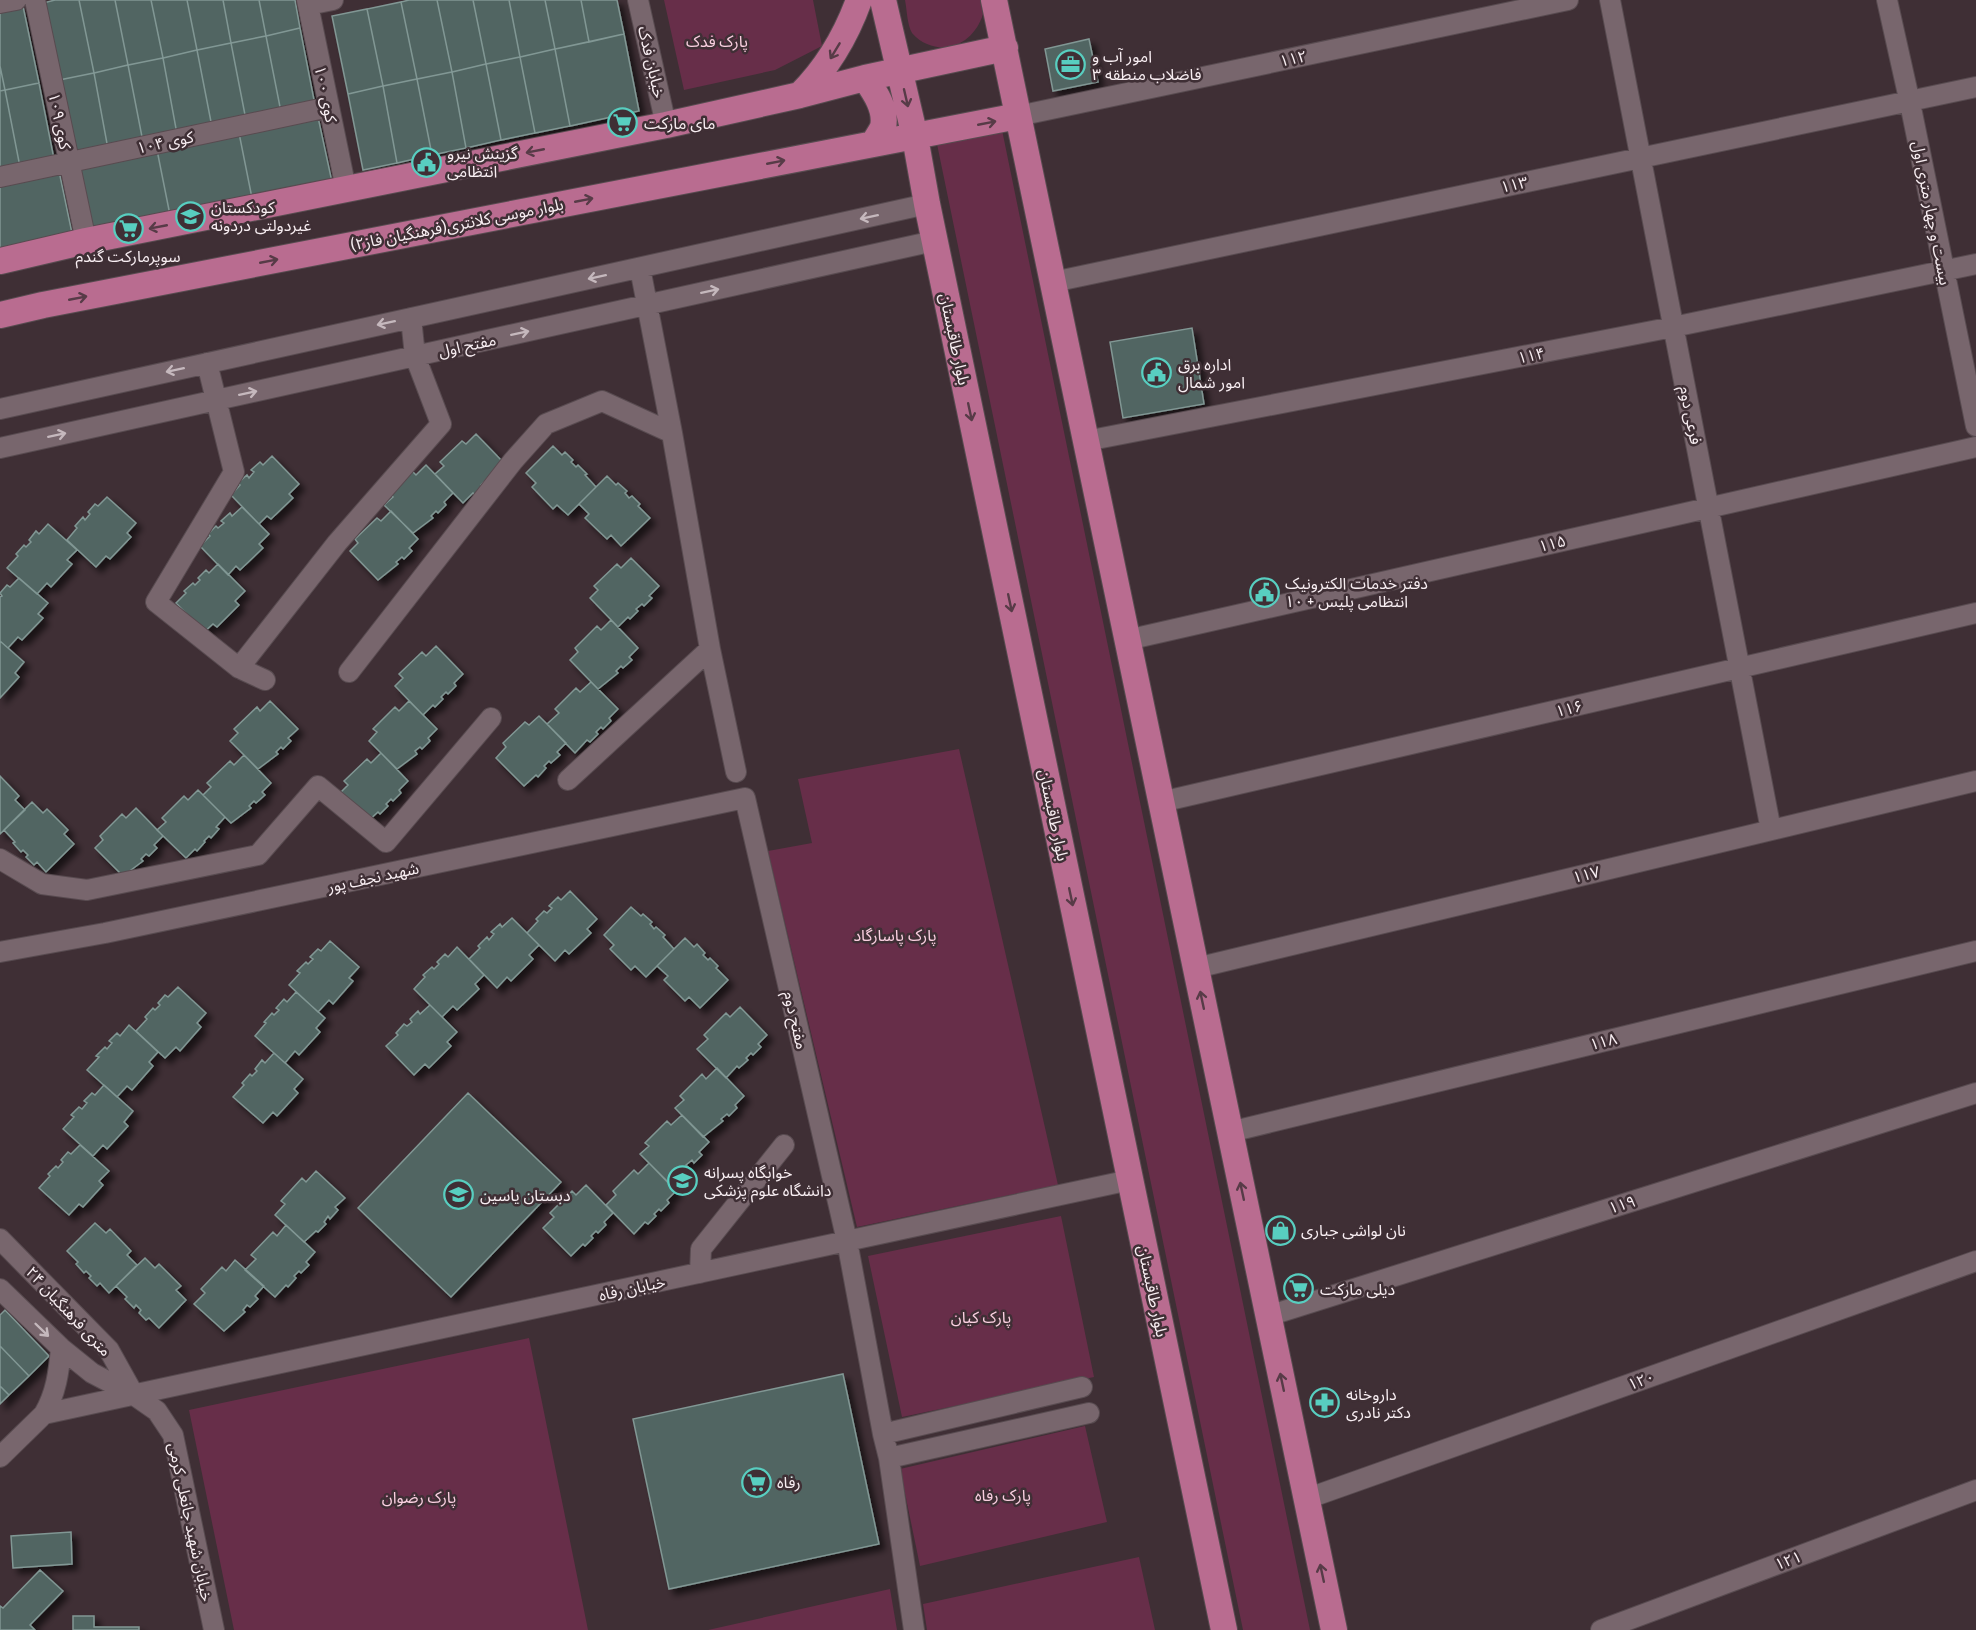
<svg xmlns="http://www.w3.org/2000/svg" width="1976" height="1630" font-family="'Fira Sans Condensed','Noto Sans Arabic',sans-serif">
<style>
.green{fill:#672e49}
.building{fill:#516562;stroke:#819794;stroke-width:1.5;filter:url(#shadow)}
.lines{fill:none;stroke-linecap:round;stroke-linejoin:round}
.minor-casing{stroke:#584b50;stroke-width:22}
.major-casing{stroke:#584b50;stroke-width:28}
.minor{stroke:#78666d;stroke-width:20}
.major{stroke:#b96c90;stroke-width:26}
.oneway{stroke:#573b47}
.oneway2{stroke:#c5b8bd}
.labels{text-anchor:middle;stroke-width:5;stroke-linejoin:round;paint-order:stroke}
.park-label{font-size:16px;fill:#facfe0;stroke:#3f2f35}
.poi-label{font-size:16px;fill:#f8eef2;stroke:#3f2f35;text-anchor:start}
.street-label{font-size:16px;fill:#f8eef2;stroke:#3f2f35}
</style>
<defs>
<filter id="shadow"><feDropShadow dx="5.5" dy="5.5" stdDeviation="3" flood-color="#0009"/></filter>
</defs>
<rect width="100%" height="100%" fill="#3f2f35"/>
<path class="green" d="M664,0H813L822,46L775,70L684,90Z
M905,0H980L983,14C976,38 952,55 927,44C922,42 916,38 912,33C907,24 907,10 905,0Z
M1002,130L1310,1630H1243L937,144Z
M959,749L1058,1185L857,1227L768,851L812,843L798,779Z
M1061,1216L1094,1377L902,1417L868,1256Z
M529,1338L588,1630H234L189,1410Z
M1085,1426L1107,1522L920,1566L900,1469Z
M1139,1557L1155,1630H927L923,1604Z
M890,1589L897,1630H708Z"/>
<path class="building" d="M55,0H79L94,73L59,80L43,3Z
M79,0H115L128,65L94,73Z
M115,0H151L163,58L128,65Z
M151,0H187L197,50L163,58Z
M187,0H223L231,43L197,50Z
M223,0H259L266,36L231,43Z
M259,0H295L300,28L266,36Z
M409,0H437L452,72L417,79L401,2Z
M437,0H473L486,64L452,72Z
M473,0H509L520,57L486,64Z
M509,0H545L555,49L520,57Z
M545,0H581L589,42L555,49Z
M581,0H617L624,34L589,42Z
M401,2L417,79L383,86L367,9Z
M23,6L39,83L5,90L0,66V11Z
M367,9L383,86L348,94L332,16Z
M300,28L315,105L281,112L266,36Z
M624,34L639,111L570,126L555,49Z
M266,36L281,112L246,120L231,43Z
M1089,39L1098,82L1053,91L1045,49Z
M231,43L246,120L212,127L197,50Z
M555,49L570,126L535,133L520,57Z
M197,50L212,127L177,134L163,58Z
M520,57L535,133L501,140L486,64Z
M163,58L177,134L143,142L128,65Z
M486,64L501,140L466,148L452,72Z
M128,65L143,142L108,149L94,73Z
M0,66L5,90L0,91Z
M452,72L466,148L432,155L417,79Z
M94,73L108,149L74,157L59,80Z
M417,79L432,155L397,163L383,86Z
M39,83L54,159L20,167L5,90Z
M383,86L397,163L363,170L348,94Z
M5,90L20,167L0,171V91Z
M318,117L332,182L252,198L239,133Z
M239,133L252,198L170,215L157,150Z
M157,150L170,215L90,234L77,169Z
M59,171L73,238L0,253V183Z
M1192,328L1204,404L1123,418L1110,342Z
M476,434L503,462L481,485L483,487L475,496L473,493L463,503L435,474L444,466L440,462L462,441L466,444Z
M553,446L562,455L565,452L573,460L571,462L576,467L578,465L587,474L585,475L596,487L568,515L557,505L553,509L532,487L536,483L526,473Z
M272,456L299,484L289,494L293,498L271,519L267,516L259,524L231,495L240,485L238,483L247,475L249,478L254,472L251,470L260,462L263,465Z
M426,465L453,493L444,502L446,505L438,513L436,511L431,516L433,518L413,533L384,505L393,497L389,493L412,471L416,475Z
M607,476L616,485L618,483L627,491L625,493L629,498L632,496L640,504L638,506L650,518L621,546L611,535L607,539L585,518L589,514L579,504Z
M107,497L136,523L127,533L131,537L110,559L106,556L96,567L67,540L77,528L75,526L83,517L85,520L90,514L88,512L95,504L98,506Z
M242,507L269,534L259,544L263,548L240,570L236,566L228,575L200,546L210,536L208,534L216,526L218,528L224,523L221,521L230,513L232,516Z
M391,511L418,539L409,548L412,551L404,559L402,557L396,562L398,564L378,580L350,551L358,543L355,539L377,518L381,521Z
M48,524L77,550L67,560L72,564L51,587L47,583L37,594L7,568L18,556L16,554L24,545L26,547L31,542L29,540L36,531L39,534Z
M631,558L659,586L649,596L652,598L644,606L642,604L636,609L638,611L630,619L628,617L618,627L590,598L598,590L594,586L617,564L621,568Z
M218,564L245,591L235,601L239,605L217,627L213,624L204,632L176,603L186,593L184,591L193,583L195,585L200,580L198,578L206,570L209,573Z
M19,578L48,603L38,614L43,618L22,640L18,637L8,648L0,641V597L2,596L0,593L7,585L10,587Z
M611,620L638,648L629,657L632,660L623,668L621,666L616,671L618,673L598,689L570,660L578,652L575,648L597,626L601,630Z
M0,641L24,662L15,673L19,677L0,698Z
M436,646L463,674L454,683L456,686L448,694L446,692L441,697L443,699L435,707L433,705L423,715L395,686L403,678L399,674L422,652L426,656Z
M591,682L618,709L609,718L611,721L603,729L601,727L596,732L598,734L590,742L587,740L575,753L547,724L559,713L555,709L576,688L580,692Z
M270,701L298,729L288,738L291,741L283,749L281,747L276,752L278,754L258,769L230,741L238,733L234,729L257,707L260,711Z
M409,701L437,729L428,738L430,741L422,749L420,747L415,751L417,754L397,769L369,741L377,732L373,729L395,707L399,711Z
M539,716L566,743L557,752L560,755L551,763L549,761L544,766L546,768L538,777L536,775L524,786L496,758L506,747L503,743L525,722L529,725Z
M381,753L408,781L399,790L401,793L393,801L391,799L386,804L388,806L380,814L378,812L368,821L340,793L348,785L344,781L367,759L371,763Z
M244,755L271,783L262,792L265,795L256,803L254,801L249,806L251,808L231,823L203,795L211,787L207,783L230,761L234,765Z
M0,776L19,796L15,800L25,810L0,834Z
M198,790L225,817L216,827L219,829L211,838L209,836L204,841L205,842L197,851L195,849L186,858L157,830L166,822L162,818L184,796L188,800Z
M32,802L43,813L47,809L68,830L64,834L74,844L46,872L37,862L34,865L26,857L28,855L23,850L21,852L13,843L15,842L4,830Z
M136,808L163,836L154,845L157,848L149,856L146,854L141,859L143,861L123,876L95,848L103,840L100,836L122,814L126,818Z
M570,891L597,919L587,929L591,933L569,954L565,950L555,961L527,933L538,921L536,919L544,911L547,913L552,908L549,906L558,897L561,900Z
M631,907L641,916L643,914L652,922L650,924L654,929L656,927L665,935L663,937L674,949L646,977L635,966L631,970L610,949L614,945L604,935Z
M512,918L539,945L529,955L533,959L511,981L507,977L497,988L469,959L480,948L478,946L487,937L489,940L494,934L491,932L500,924L502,927Z
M685,938L694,947L697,944L705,953L703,955L708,960L710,958L718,966L716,968L728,980L700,1008L689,997L685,1001L664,980L668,976L657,966Z
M330,941L359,967L349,978L353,981L333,1004L329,1000L318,1012L289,985L300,973L297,971L306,962L308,964L313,959L310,957L318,949L321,951Z
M457,947L484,975L475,984L479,989L457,1010L453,1006L442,1017L414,989L425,977L423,975L432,967L434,969L439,964L437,962L445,954L448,957Z
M178,987L206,1013L197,1023L201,1027L180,1051L176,1047L165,1058L136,1031L147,1019L145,1017L153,1008L155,1010L160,1005L158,1003L165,995L168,997Z
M296,992L325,1018L316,1028L320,1032L299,1055L295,1051L285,1063L255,1036L266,1023L264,1022L272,1013L274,1015L279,1010L276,1008L284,999L287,1002Z
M430,1005L457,1032L447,1042L451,1046L429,1068L425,1064L414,1075L386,1046L398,1035L396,1033L404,1024L407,1026L412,1022L410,1019L418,1011L420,1014Z
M740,1007L767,1035L758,1044L761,1047L753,1055L751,1053L746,1058L748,1060L739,1068L737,1066L726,1078L697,1049L708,1039L704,1035L726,1013L730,1017Z
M129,1025L158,1052L149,1062L153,1066L132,1090L127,1086L117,1097L87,1070L99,1057L96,1056L105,1047L107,1049L112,1043L109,1041L117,1033L120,1036Z
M274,1053L303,1079L294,1089L298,1093L277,1116L273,1112L263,1123L233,1097L244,1085L242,1083L250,1074L252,1076L257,1071L255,1069L262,1060L265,1063Z
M717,1068L744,1096L735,1105L737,1108L729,1116L727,1114L721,1119L723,1121L703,1137L675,1108L684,1100L680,1096L702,1074L706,1079Z
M104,1085L133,1111L124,1122L128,1126L107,1149L103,1145L93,1156L63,1129L74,1117L71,1115L79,1107L82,1109L87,1103L84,1101L92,1093L95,1095Z
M468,1093L561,1182L451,1297L358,1208Z
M682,1115L709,1142L699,1152L702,1155L694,1163L692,1160L686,1165L689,1168L680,1176L678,1173L669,1183L640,1154L649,1146L645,1143L667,1121L671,1125Z
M80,1145L109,1171L99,1181L103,1185L83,1207L79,1204L69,1215L39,1188L50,1176L48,1174L56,1166L58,1168L63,1162L61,1160L68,1152L71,1154Z
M649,1163L676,1191L667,1200L669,1203L661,1211L659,1209L654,1214L656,1216L648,1224L645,1222L634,1234L606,1205L616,1195L613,1191L634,1170L638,1174Z
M316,1171L345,1198L335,1207L338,1210L330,1219L328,1216L324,1222L326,1224L318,1232L316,1231L304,1242L275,1215L285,1204L281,1201L302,1178L306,1182Z
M586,1185L613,1213L604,1222L606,1225L598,1233L596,1231L591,1236L593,1238L585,1246L583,1244L571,1256L543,1228L554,1217L550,1213L572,1191L576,1195Z
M95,1223L106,1233L110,1229L131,1251L127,1255L137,1265L109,1293L100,1283L97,1286L89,1278L91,1276L86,1271L84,1273L76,1264L78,1262L67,1251Z
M286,1225L315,1252L306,1262L309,1265L301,1273L299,1271L294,1276L296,1278L288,1287L286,1285L275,1297L245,1270L256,1259L251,1255L273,1232L277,1236Z
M145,1258L155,1268L159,1264L181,1286L176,1290L186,1300L159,1328L149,1318L146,1320L139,1313L141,1310L136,1305L134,1308L125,1299L127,1297L116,1286Z
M235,1260L264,1286L255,1296L258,1299L250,1307L247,1305L243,1310L245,1312L224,1331L194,1304L205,1293L201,1289L222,1267L226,1271Z
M5,1310L49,1356L29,1376L0,1346V1315Z
M0,1346L29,1376L9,1395L0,1386Z
M843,1374L879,1544L669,1589L633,1419Z
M0,1386L9,1395L0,1404Z
M71,1532L72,1564L13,1568L11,1536Z
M40,1570L63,1591L30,1625L35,1630H0V1606L3,1608Z
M73,1616H94V1627H139V1630H73Z"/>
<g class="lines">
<defs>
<path id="minor" d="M35,0L86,241
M307,0L346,189
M638,0L666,125
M1610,0L1771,830
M1887,0L1910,103L1976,426
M0,3L16,0
M308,5L333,0
M1018,116L1568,0
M0,177L329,107
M1053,282L1976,87
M207,363L234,472L156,602L239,668L265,680
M0,409L927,204
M1086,441L1673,327L1976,264
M0,448L934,241
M1127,640L1976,447
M710,649L736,772
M239,668L337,543L441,424L415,356L411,318
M349,672L513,461L546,424L602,401L672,433
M568,780L710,649L672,433L640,268
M1161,802L1976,613
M0,859L42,884L87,890L258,855L318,786L386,842L491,718
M0,952L105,933L745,798L847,1241L883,1434L889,1458L914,1630
M1196,968L1976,781
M1230,1132L1976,951
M0,1239L109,1350L134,1395
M700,1273L701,1249L784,1145
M0,1289L61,1348L92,1373L134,1395L157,1411L173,1435L214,1630
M1268,1316L1976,1093
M44,1414C56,1393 59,1372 61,1348
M883,1434L1082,1387
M0,1457L44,1414L1130,1180
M889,1458L1089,1413
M1306,1499L1976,1261
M1601,1630L1976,1490"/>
<path id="major" d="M883,0L915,137L927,204L1224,1630
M994,0L1334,1630
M865,78C874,91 887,109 883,127C881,132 876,139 873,144
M800,95C827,68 846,36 859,0
M0,261L86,241L666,125L800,95L865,78L1005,48
M0,315L43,305L1018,116"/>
</defs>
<use href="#minor" class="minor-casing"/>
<use href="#major" class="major-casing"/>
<use href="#minor" class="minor"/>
<use href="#major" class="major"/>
</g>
<defs><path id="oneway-shaft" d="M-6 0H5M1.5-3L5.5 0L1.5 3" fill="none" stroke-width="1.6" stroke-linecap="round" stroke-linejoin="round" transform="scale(1.5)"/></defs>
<g class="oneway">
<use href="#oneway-shaft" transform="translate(835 51) rotate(121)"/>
<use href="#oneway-shaft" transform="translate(906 98) rotate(77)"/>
<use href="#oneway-shaft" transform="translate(987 123) rotate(-11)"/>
<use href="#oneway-shaft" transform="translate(535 151) rotate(169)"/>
<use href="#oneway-shaft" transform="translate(776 162) rotate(-11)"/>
<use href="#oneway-shaft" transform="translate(584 200) rotate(-11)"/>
<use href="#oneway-shaft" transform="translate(158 227) rotate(169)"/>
<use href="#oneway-shaft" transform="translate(269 261) rotate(-11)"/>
<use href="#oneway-shaft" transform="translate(78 298) rotate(-11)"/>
<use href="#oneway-shaft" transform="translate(970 412) rotate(78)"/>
<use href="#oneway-shaft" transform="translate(1010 603) rotate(78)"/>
<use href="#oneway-shaft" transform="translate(1071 897) rotate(78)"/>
<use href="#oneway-shaft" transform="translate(1202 1000) rotate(-102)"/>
<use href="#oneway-shaft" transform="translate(1242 1191) rotate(-102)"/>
<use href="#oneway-shaft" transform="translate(1282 1382) rotate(-102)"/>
<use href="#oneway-shaft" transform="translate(1322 1573) rotate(-102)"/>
</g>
<g class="oneway2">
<use href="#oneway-shaft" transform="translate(869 217) rotate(168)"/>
<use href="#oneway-shaft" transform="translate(597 277) rotate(168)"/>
<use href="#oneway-shaft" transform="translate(710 291) rotate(-12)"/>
<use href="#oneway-shaft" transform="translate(386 323) rotate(168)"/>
<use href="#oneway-shaft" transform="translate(520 333) rotate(-12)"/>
<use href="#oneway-shaft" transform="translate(175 370) rotate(168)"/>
<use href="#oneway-shaft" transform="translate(248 393) rotate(-12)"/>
<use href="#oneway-shaft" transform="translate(57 435) rotate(-12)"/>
<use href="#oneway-shaft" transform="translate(42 1330) rotate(44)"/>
</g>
<defs>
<symbol id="office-ring" viewBox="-11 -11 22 22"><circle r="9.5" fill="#3f2f35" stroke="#58cec0" stroke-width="1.5"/><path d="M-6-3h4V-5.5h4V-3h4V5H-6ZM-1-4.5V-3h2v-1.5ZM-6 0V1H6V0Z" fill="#58cec0"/></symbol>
<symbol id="supermarket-ring" viewBox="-11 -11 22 22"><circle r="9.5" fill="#3f2f35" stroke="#58cec0" stroke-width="1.5"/><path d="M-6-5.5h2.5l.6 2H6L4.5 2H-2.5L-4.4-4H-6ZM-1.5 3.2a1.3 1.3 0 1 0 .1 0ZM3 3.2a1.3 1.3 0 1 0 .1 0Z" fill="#58cec0"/></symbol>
<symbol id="civic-ring" viewBox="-11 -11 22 22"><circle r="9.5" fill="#3f2f35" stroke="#58cec0" stroke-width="1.5"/><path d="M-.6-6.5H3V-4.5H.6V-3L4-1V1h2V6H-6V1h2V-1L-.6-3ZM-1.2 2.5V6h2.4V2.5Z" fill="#58cec0"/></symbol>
<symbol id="school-ring" viewBox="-11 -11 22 22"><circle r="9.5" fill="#3f2f35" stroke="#58cec0" stroke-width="1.5"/><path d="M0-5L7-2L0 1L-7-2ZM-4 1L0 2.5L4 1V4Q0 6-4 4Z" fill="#58cec0"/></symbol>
<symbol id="university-ring" viewBox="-11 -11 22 22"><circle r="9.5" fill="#3f2f35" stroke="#58cec0" stroke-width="1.5"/><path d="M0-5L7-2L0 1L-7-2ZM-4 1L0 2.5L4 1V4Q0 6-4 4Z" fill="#58cec0"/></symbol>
<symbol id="shop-ring" viewBox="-11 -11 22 22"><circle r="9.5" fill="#3f2f35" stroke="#58cec0" stroke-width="1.5"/><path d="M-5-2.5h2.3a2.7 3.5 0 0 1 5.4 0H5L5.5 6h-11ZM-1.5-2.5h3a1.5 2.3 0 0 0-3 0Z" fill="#58cec0"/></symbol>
<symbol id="pharmacy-ring" viewBox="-11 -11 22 22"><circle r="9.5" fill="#3f2f35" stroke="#58cec0" stroke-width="1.5"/><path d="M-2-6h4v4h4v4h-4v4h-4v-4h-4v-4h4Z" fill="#58cec0"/></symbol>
</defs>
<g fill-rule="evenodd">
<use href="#office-ring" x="1054" y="48" width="33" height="33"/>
<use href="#supermarket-ring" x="606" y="106" width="33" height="33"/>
<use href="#civic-ring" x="410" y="146" width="33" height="33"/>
<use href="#school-ring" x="174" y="200" width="33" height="33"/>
<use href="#supermarket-ring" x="112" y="212" width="33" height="33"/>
<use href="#civic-ring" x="1140" y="356" width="33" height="33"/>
<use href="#civic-ring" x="1248" y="576" width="33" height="33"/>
<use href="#university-ring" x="666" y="1164" width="33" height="33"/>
<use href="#school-ring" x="442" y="1178" width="33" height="33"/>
<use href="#shop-ring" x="1264" y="1214" width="33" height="33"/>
<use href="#supermarket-ring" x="1282" y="1272" width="33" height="33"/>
<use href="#pharmacy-ring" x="1308" y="1386" width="33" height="33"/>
<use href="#supermarket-ring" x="740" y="1466" width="33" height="33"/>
</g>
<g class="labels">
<g class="park-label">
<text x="717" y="47">پارک فدک</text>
<text x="895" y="941">پارک پاسارگاد</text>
<text x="981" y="1323">پارک کیان</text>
<text x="1003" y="1501">پارک رفاه</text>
<text x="419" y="1503">پارک رضوان</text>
</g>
<g class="poi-label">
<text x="1092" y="62">امور آب و<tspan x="1092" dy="18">فاضلاب منطقه ۳</tspan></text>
<text x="644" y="129">مای مارکت</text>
<text x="447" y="159">گزینش نیرو<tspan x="447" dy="18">انتظامی</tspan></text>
<text x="211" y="213">کودکستان<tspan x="211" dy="18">غیردولتی دردونه</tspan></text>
<text x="128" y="262" text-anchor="middle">سوپرمارکت گندم</text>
<text x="1178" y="370">اداره برق<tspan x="1178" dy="18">امور شمال</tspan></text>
<text x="1285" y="589">دفتر خدمات الکترونیک<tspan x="1285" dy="18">انتظامی پلیس + ۱۰</tspan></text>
<text x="704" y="1178">خوابگاه پسرانه<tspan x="704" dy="18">دانشگاه علوم پزشکی</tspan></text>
<text x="480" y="1201">دبستان یاسین</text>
<text x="1301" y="1236">نان لواشی جباری</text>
<text x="1320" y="1295">دیلی مارکت</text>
<text x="1346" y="1400">داروخانه<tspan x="1346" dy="18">دکتر نادری</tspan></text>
<text x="777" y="1488">رفاه</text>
</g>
<g class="street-label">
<text transform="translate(1293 58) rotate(-12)" y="6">۱۱۲</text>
<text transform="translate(652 62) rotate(77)" y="6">خیابان فدک</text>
<text transform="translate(326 94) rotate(78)" y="6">کوی ۱۰۰</text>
<text transform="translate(60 121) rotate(78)" y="6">کوی ۱۰۹</text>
<text transform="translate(165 142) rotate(-12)" y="6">کوی ۱۰۴</text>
<text transform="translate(1514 184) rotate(-12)" y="6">۱۱۳</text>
<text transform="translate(1932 213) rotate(79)" y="6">بیست و چهار متری اول</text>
<text transform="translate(457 224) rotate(-11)" y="6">بلوار موسی کلانتری(فرهنگیان فاز۲)</text>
<text transform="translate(955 339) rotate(78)" y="6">بلوار طاقبستان</text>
<text transform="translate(467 345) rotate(-12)" y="6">مفتح اول</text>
<text transform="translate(1531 355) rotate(-11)" y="6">۱۱۴</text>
<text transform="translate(1691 415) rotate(79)" y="6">فرعی دوم</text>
<text transform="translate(1552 543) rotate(-13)" y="6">۱۱۵</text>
<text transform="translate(1569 708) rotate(-13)" y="6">۱۱۶</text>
<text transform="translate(1054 815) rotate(78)" y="6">بلوار طاقبستان</text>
<text transform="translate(1586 874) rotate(-13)" y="6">۱۱۷</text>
<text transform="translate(373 877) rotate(-12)" y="6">شهید نجف پور</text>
<text transform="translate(796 1020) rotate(77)" y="6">مفتح دوم</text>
<text transform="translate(1603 1041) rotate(-14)" y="6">۱۱۸</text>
<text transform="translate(1622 1204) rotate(-17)" y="6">۱۱۹</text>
<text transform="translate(632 1288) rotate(-12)" y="6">خیابان رفاه</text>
<text transform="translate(1153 1291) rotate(78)" y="6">بلوار طاقبستان</text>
<text transform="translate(69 1311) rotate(47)" y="6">۲۴ متری فرهنگیان</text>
<text transform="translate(1641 1380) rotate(-20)" y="6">۱۲۰</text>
<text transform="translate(191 1522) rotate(78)" y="6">خیابان شهید جانعلی کرمی</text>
<text transform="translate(1788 1560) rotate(-20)" y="6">۱۲۱</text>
</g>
</g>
</svg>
